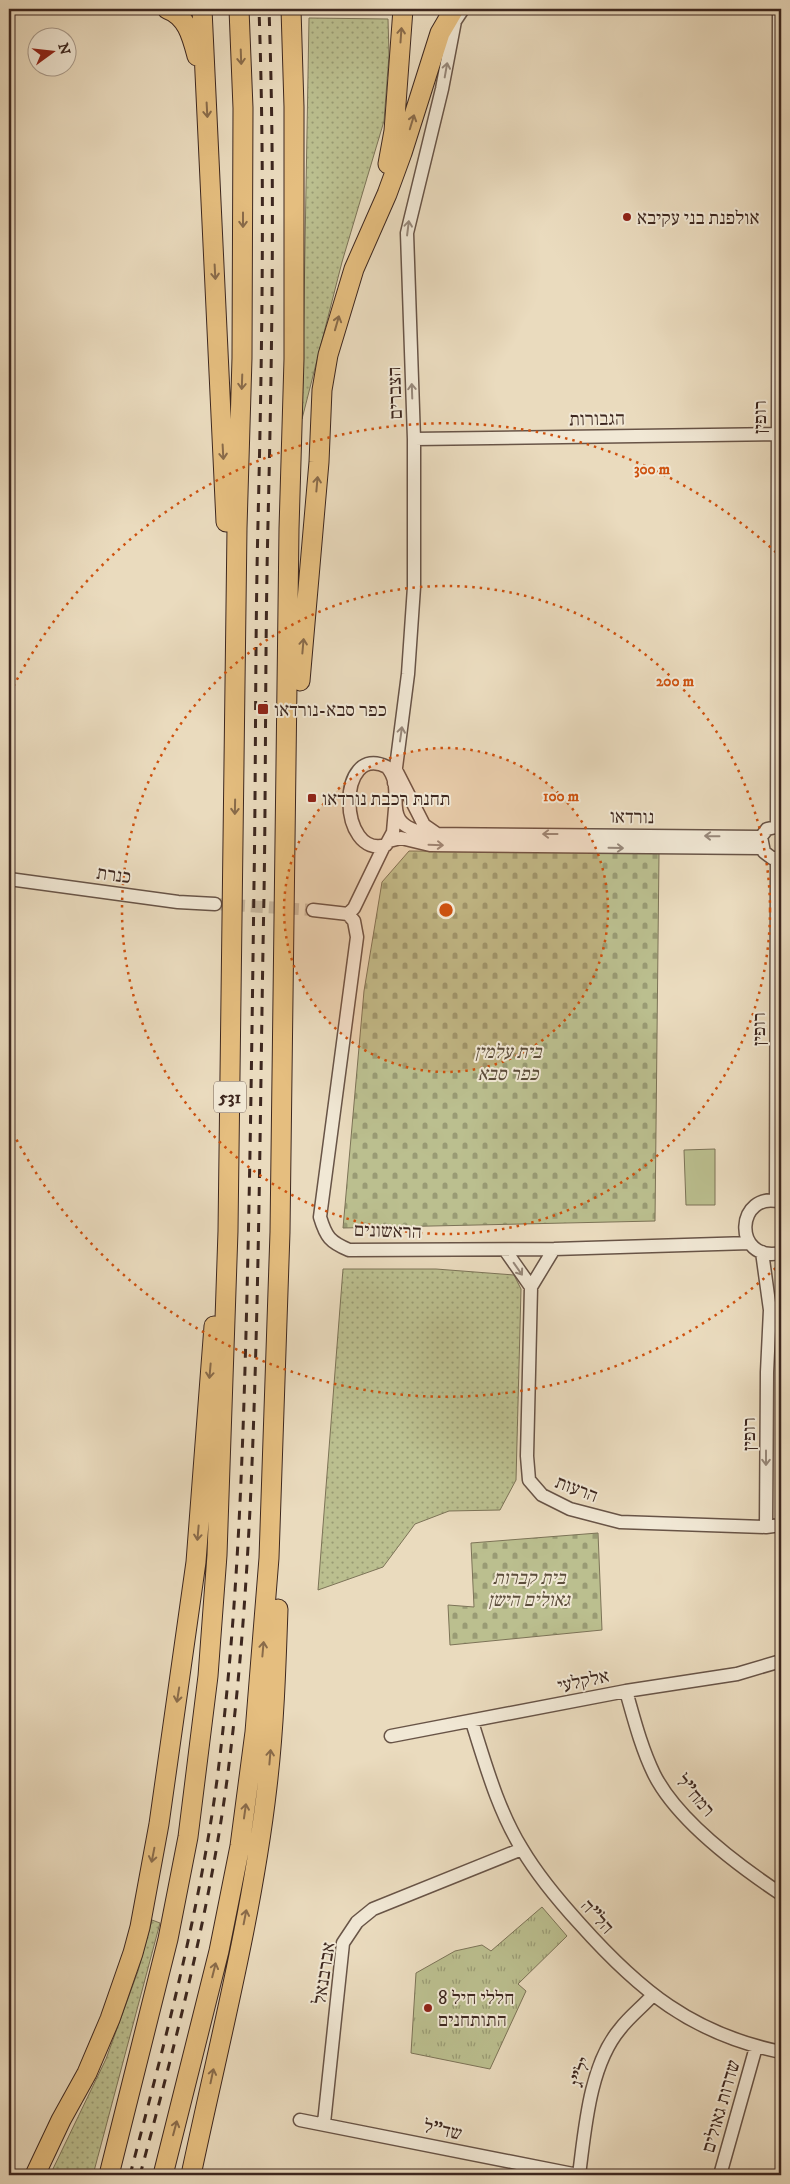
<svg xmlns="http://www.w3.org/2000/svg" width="790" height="2184" font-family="'IM FELL DW Pica','Frank Ruhl Libre',serif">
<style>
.grass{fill:url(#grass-dots);stroke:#7c7357}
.cemetery{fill:url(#cemetery-stones);stroke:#7c7357}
.park{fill:url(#park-tufts);stroke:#7c7357}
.pitch{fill:#bbbf8f;stroke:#7c7357}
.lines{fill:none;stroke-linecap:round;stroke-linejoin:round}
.minor-tunnel{stroke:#c7b79e;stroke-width:12;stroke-dasharray:12 6;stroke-linecap:butt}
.minor-casing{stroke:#685447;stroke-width:15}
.highway-casing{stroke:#3d271f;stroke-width:21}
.minor{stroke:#f1e8d5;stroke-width:12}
.highway{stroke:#e5be7f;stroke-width:19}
.rail{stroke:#3d271f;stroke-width:3;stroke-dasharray:9 9;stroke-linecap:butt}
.oneway{stroke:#896b4a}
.oneway2{stroke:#97887a}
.ring{fill:none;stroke:#ce520f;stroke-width:2.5;stroke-dasharray:2.5 5}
.poi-dot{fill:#8f2418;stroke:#f1e8d5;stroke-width:2}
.labels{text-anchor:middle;stroke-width:4;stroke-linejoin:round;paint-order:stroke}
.shield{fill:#f1e8d5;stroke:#736156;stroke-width:1}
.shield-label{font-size:18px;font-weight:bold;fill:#3d271f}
.poi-label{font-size:19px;fill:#3d271f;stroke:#f1e8d5;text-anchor:start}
.street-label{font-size:19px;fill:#3d271f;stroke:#f1e8d5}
.park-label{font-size:19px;font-style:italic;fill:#5c4d3b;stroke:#f1e8d5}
.centre{fill:#ce520f;stroke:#f1e8d5;stroke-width:2.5}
.ring-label{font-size:15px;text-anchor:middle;font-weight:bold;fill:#ce520f;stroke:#f1e8d5;stroke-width:4;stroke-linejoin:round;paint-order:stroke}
</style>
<defs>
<pattern id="grass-dots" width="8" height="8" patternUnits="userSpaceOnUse" patternTransform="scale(1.25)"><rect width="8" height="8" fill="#bbbf8f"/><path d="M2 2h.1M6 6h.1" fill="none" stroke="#999b74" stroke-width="1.8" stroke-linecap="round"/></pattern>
<pattern id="cemetery-stones" width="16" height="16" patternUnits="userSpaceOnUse" patternTransform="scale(1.25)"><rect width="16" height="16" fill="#bbbf8f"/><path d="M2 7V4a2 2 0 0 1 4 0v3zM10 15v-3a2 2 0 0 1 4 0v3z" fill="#999b74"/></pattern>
<pattern id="park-tufts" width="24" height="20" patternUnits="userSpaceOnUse" patternTransform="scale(1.25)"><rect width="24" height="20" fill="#bbbf8f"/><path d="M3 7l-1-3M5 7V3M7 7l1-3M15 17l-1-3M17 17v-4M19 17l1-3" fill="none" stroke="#999b74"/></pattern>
</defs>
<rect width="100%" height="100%" fill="#eadbbe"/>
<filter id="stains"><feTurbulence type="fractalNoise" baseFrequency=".004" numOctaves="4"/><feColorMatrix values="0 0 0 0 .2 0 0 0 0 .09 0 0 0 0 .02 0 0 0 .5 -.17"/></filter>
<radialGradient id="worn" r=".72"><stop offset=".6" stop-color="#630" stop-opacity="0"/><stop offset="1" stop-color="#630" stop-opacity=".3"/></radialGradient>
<path class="grass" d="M309,18L388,19L389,55L384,121L342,262L302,419Z
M343,1269H436L514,1275L521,1289L516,1480L500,1510L449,1511L415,1524L383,1567L318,1590Z
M152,1920L160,1923L93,2175H50L106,2059L138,1971Z"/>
<path class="cemetery" d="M409,851L659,853L655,1221L343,1228L364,991L382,882Z
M598,1533L602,1630L450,1645L448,1605L474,1607L471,1543Z"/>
<path class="park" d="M542,1907L567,1936L518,1984L526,1991L490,2069L411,2053L416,1973L455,1951L482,1945L491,1951Z"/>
<path class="pitch" d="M715,1149V1205H686L684,1150Z"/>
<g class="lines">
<path class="minor-tunnel" d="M215,904L313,910"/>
<defs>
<path id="minor" d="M414,439L781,434
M396,770L424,825L437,834
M394,783L408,674L414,587V439L407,233L442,89L455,21L463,9
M395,809L393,832L386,845C338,860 336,741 387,767C409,793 374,824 429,834L761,837
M777,825L779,9
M781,826L767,829L761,837L764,852L772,858H781
M389,841L401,838L430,845L761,848
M9,879L178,902L215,904
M313,910L348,914
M348,914L354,921L357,937L320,1217C326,1237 330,1242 349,1250L554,1249L750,1243
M348,914L354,908L384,846
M776,1200L777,859
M781,1202C736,1189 731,1263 781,1253
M554,1249L531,1287L527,1456L529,1480L542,1495L570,1509L620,1522L766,1527L781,1525
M505,1250L531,1287
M762,1252L770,1310L767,1372L766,1527
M626,1691C634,1719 641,1747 654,1774C677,1820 739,1866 781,1894
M472,1722C486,1766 498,1810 522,1849C538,1876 559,1901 580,1924C639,1990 692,2034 781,2052
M391,1736L626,1691L737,1674L781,1661
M300,2120L578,2175
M324,2123L343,1943L357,1922L373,1909L522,1849
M579,2175C585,2130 589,2066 620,2029C629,2017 642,2007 652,1996
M720,2175L756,2047"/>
<path id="highway" d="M167,9C187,16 192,37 197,56
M202,9L226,522
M388,164L394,131L403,9
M300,681L319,462L322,390L328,355L354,269L387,194L402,153L440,33L454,9
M35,2175L61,2120L87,2073L110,2019L133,1953L140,1927L159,1824L196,1562L214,1326
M109,2175L168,1939L188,1837L208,1676L217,1555L228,1231L237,528L242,358L243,108L239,9
M163,2175L219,1951L240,1846L255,1732L269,1558L280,1232L289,529L294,359V107L291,9
M191,2175C218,2047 252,1917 267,1787C274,1728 276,1669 278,1609"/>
</defs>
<use href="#minor" class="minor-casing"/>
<use href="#highway" class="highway-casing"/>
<use href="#minor" class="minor"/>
<use href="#highway" class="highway"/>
<path class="rail" d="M130,2175C164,2045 199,1914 217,1780C236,1632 242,1482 246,1333C250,1183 252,1034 254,884C256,764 255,643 258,523C262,351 265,180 259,9
M140,2175C175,2045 209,1914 227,1780C246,1635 252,1489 256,1343C260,1194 261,1044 264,895C266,771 265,647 268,523C272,351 275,180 269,9"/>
</g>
<defs><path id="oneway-shaft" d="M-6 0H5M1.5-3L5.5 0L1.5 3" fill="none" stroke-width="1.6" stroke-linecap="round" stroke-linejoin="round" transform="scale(1.25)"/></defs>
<g class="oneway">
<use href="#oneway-shaft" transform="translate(401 35) rotate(-86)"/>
<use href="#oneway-shaft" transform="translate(241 57) rotate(88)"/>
<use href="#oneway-shaft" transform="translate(207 110) rotate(87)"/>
<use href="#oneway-shaft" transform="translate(412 122) rotate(-73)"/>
<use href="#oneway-shaft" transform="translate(243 220) rotate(90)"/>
<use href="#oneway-shaft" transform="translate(215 272) rotate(87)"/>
<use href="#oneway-shaft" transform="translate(337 323) rotate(-74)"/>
<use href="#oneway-shaft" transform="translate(242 382) rotate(92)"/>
<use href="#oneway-shaft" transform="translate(223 452) rotate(87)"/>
<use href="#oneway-shaft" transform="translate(317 484) rotate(-85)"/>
<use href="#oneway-shaft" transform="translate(303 646) rotate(-85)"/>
<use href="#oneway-shaft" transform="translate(235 807) rotate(91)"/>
<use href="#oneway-shaft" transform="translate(210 1371) rotate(95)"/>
<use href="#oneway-shaft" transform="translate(198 1533) rotate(95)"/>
<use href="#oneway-shaft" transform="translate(263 1649) rotate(-85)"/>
<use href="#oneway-shaft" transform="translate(178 1695) rotate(99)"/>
<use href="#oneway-shaft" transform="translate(270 1757) rotate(-85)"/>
<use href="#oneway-shaft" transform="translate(245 1811) rotate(-82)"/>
<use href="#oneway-shaft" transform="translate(153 1855) rotate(101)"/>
<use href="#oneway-shaft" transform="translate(245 1917) rotate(-79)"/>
<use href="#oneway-shaft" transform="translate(214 1970) rotate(-76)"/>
<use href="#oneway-shaft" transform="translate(212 2076) rotate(-78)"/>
<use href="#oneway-shaft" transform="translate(175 2128) rotate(-75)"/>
</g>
<g class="oneway2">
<use href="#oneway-shaft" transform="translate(446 70) rotate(-80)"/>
<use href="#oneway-shaft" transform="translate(408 228) rotate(-83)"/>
<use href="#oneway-shaft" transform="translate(412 391) rotate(-92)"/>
<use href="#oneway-shaft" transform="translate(401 734) rotate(-82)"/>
<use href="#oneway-shaft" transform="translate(550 834) rotate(-180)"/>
<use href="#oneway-shaft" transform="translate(712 836) rotate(-179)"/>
<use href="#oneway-shaft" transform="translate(436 845) rotate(2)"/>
<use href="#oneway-shaft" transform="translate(616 848) rotate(1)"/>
<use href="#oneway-shaft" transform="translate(518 1269) rotate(55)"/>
<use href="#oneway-shaft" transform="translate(766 1458) rotate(90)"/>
</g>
<circle cx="446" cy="910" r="162" fill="#ce520f" fill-opacity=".12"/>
<g class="ring">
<circle cx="446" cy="910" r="162"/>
<circle cx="446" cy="910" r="324"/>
<path d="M781 1263A487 487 0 0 1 10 1127M10 693A487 487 0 0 1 781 557"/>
</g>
<g class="poi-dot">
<circle cx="627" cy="217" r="5"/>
<rect x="257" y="703" width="12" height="12" rx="2.5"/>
<rect x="307" y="793" width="10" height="10" rx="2.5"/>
<circle cx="428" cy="2008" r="5"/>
</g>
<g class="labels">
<rect class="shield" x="214" y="1081.5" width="32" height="31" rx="4"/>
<g class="shield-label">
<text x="230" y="1103">531</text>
</g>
<g class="poi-label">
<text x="637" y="224">אולפנת בני עקיבא</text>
<text x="274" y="716">כפר סבא-נורדאו</text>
<text x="322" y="805">תחנת רכבת נורדאו</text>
<text x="438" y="2004">8 חללי חיל<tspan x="438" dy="22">התותחנים</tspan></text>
</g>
<g class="street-label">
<text transform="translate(394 393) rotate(-92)" y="7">הצברים</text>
<text transform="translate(759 417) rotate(-90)" y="7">רופין</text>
<text transform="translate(597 418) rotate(-1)" y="7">הגבורות</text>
<text transform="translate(632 816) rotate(1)" y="7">נורדאו</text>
<text transform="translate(114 874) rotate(8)" y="7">כנרת</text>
<text transform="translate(758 1029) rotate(-90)" y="7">רופין</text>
<text transform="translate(388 1230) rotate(2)" y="7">הראשונים</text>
<text transform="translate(748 1434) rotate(-90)" y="7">רופין</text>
<text transform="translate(577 1488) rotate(21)" y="7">הרעות</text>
<text transform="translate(583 1680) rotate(-12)" y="7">אלקלעי</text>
<text transform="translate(696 1795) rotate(49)" y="7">רמח"ל</text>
<text transform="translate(598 1916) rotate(48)" y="7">הל"ה</text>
<text transform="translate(323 1973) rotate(-81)" y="7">אברבנאל</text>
<text transform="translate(580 2072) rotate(-72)" y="7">יל"ג</text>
<text transform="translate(720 2106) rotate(-74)" y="7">שדרות גאולים</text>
<text transform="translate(443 2129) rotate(12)" y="7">שד"ל</text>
</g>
<g class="park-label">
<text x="508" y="1058">בית עלמין<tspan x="508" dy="22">כפר סבא</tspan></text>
<text x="529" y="1584">בית קברות<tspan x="529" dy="22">גאולים הישן</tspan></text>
</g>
</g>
<circle cx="446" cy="910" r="8" class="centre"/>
<g class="ring-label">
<text x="652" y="474">300 m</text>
<text x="675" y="686">200 m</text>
<text x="561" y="801">100 m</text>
</g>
<rect width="790" height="2184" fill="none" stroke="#eadbbe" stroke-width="30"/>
<rect x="10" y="10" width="770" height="2164" fill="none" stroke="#3d271f" stroke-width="2.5"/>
<rect x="15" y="15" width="760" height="2154" fill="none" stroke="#3d271f"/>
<g transform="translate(52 52) rotate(75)"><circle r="24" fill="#f1e8d5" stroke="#a99b8c"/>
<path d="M0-4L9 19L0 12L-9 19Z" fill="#8f2418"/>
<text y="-8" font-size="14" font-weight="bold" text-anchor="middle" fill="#3d271f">N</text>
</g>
<rect width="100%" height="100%" filter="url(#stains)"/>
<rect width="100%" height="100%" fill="url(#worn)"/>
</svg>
